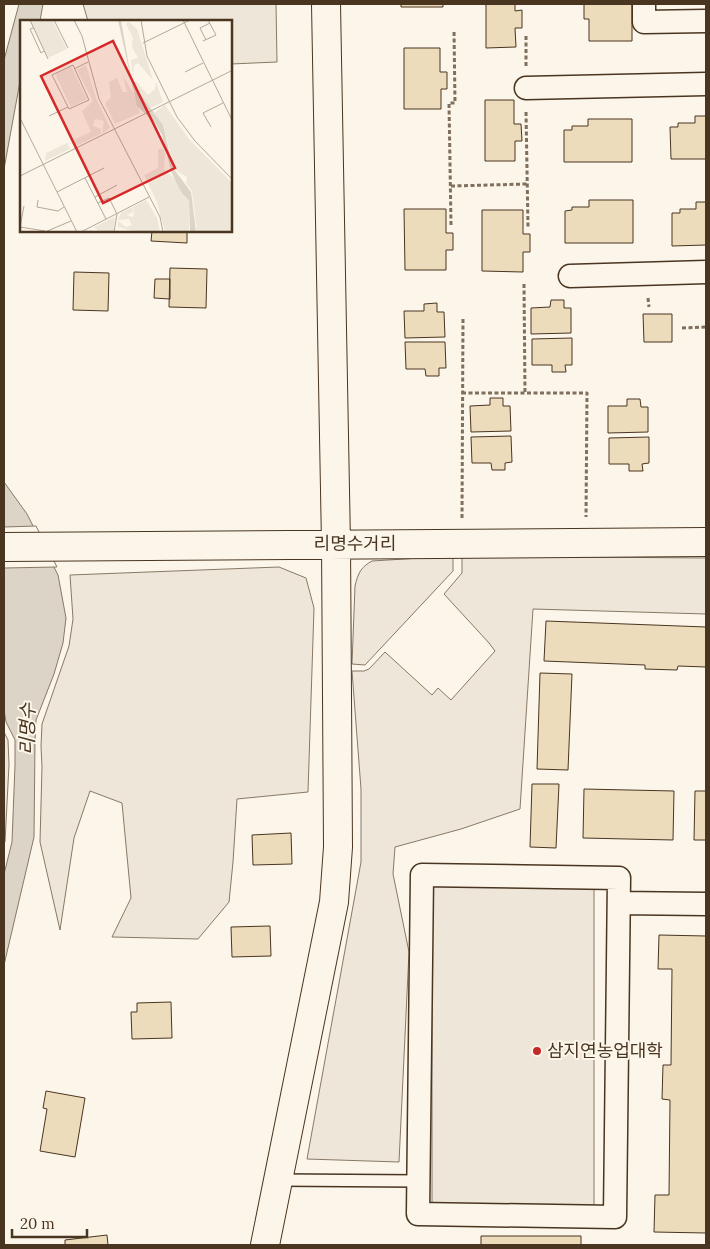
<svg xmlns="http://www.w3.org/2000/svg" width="710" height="1249" font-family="Lora,'Noto Sans KR',serif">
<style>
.green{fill:#ede6d9;stroke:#887966}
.water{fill:#dcd4c6;stroke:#887966}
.pier{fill:#fbf6e9;stroke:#887966}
.building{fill:#ecdcbc;stroke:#4a3520}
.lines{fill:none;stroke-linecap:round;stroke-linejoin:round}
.service-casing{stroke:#4a3520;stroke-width:14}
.minor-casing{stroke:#4a3520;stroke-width:25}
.tertiary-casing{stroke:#4a3520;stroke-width:30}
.path{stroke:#7f6f5c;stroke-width:3;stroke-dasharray:4 2.5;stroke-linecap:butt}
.service{stroke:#fbf6e9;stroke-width:11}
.minor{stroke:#fbf6e9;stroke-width:22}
.tertiary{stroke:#fbf6e9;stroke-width:28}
.poi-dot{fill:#c62828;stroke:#fbf6e9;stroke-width:2}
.labels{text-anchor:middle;stroke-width:4;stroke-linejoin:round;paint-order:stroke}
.street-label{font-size:18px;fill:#4a3520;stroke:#fbf6e9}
.poi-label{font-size:18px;fill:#4a3520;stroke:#fbf6e9;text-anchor:start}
.water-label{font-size:19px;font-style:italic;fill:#4a3520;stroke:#fbf6e9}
.inset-road{fill:none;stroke:#b4a999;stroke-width:1}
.view{fill:#d62828;fill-opacity:0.15;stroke:#d62828;stroke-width:2.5}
.inset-edge{fill:none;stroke:#4a3520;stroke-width:2.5}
</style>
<rect width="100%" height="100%" fill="#fbf6e9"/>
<path class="green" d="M83,4H276L277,62L231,64V21H88Z
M453,556V571L365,665L352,664L355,586C358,573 361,567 372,561Z
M462,556L706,558V614L533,609L520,809L461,829L395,847L393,874L409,952L399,1162L307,1159L361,862V789L352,671H364L369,669L385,652L432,695L438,688L451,700L495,651L489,643L444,594L462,573Z
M279,567L306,578L314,608L308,792L237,799L233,862L229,902L198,939L112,937L131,898L122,803L90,791L74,838L60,930L40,842L42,767L41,746L42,724L69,646L73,619L70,575Z
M4,732L8,740L9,765L5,842L4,843Z
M432,886L594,887V1210L432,1209Z"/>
<path class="water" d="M19,4H43L40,21H21V76L4,169V60Z
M4,482L27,514L58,575L66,618L63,643L54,674L36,720L35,742L34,837L4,965V874L12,842L15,765V740L6,722L4,710Z"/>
<path class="pier" d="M36,526L57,567L4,568V527Z"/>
<path class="building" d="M401,4H443V7H401Z
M486,4H515V11L522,10V28H515L516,47L486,48Z
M584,4H632V41H589V19H584Z
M404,48H440V72H447V89H441V109H404Z
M485,100H514V124H521L522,141H515V161H485Z
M695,116H706V159H671L670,127H678V123H695Z
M588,119H632V162H564V130H572V126H588Z
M589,200H633V243H565V211L572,210V207H589Z
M696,202H706V245L672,246V213H680V209H696Z
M404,209H446V233H453V250H446V270H405Z
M482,210H523V234H530V252H523V272L482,271Z
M152,231H187V243L151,241Z
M170,268L207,269L206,308L169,307Z
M74,272L109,273L108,311L73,310Z
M155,279H170V299L154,298Z
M551,300H564V308H571V333L531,334V308L550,307Z
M437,303V312H444L445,337L405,338L404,311H424V304Z
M643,314H672V342H644Z
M572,338V365H565L566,372H552V365H532V339Z
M405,342H445L446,368H439V376H426L425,369H406Z
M490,398H503V406H510L511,431L471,432L470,406L490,405Z
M627,399H640L641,407H648V432L608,433V406H627Z
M511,436L512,462L505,463V470H492L491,463H472L471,437Z
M649,437V463L642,464L643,471H629V464H609V438Z
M546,621L706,627V667L678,666L677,670L645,669V665L544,661Z
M540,673L572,674L568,770L537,769Z
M532,784H559L556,848L530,847Z
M584,789L674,791L673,840L583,838Z
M695,791H706V840H694Z
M291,833L292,864L253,865L252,835Z
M270,926L271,956L232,957L231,927Z
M659,935L706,936V1233L654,1232L655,1195H669L670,1100L662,1099L663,1065H671L672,969H658Z
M171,1002L172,1038L132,1039L131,1012H137V1003Z
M46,1091L85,1098L75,1157L40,1151L47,1109L43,1108Z
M107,1235L108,1245H65V1240Z
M481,1236H581V1245H481Z"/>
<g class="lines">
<defs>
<path id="service" d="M278,1180L418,1181"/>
<path id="minor" d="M644,4V22L706,21
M526,88L706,84
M570,276L706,272
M422,875L619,878L615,1217L418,1214Z
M619,903L706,904"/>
<path id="tertiary" d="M4,547L706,542
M265,1245L334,902L338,847L336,544L326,4"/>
</defs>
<use href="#service" class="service-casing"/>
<use href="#minor" class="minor-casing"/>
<use href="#tertiary" class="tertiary-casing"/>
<path class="path" d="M526,36V66
M526,112L528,227
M451,186L527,184
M451,225L449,103H455L454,30
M524,284L525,393
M648,298L649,307
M682,328L706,327
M462,393H587L586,517
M462,518L463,318"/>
<use href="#service" class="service"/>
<use href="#minor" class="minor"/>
<use href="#tertiary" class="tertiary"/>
</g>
<circle class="poi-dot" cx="537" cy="1051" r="5"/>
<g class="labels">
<g class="street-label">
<text x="355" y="550">리명수거리</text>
</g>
<g class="poi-label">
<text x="547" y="1057">삼지연농업대학</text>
</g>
<g class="water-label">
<text transform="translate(27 729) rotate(-89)" y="7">리명수</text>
</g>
</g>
<g transform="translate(20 20)">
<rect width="212" height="212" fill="#fbf6e9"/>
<path d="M32,0L47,29L28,38L10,2ZM109,2L117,9L133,60L118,43L114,45L113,57L111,40L118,38L112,27L113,18L106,4ZM66,45L76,78L90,108L82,114L84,101L75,99L73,106L81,109V114L54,127L51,121L71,112L62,91L73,81L57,50ZM51,46L67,79L51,87L35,54ZM103,56L114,74L120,93L95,104L85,83L91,78L89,62L97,58L103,72H107ZM116,61L128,75L135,69L136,62L143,82L130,88L116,71L113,63ZM145,85L168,118L212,163V212H177L172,171L166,163L167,157L155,150L143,105L134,93ZM47,123L50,129L25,141L26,133ZM138,129H143L145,134L144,149L157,161L162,175L169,180V212H145L137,182L124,155L138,148ZM126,180L137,198L140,212H118L98,207V201L106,207L112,205L109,199L98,200L101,193L112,187L113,192L107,195L113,197L114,194L113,187ZM95,197L93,211L79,212L74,207Z" fill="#ede6d9"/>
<path d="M98,0H101L112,63L143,105L153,148L171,172L176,212H170L169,180L162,174L151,151L142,115L136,104L117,86Z" fill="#dcd4c6"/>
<path class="inset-road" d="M10,0L28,39M34,0L48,28M54,0L62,16L79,79L140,197L143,212M121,0L127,36L157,97L175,121L213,160M163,0L213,102M13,8L10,9L21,33L24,31M186,20L180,8L190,3M183,21L196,15L188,0M123,23L170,0M54,49L68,42M165,52L183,43M29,96L48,87L32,55L53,45L69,80L49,89L48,87M0,98L57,212M191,107L183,93L203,83M0,156L213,50M65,158L86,199M37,172L84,148M75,177L97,165M18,180L17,187L38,191L44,187M78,183L89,178L97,194L94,212M0,207L25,211M0,207L4,186M25,212L51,201M61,212L129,177"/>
<path class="view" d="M93,21L155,148L83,183L21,56Z"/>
<rect width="212" height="212" class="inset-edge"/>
</g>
<rect width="710" height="1249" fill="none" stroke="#4a3520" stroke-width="10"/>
<path d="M12 1229v8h75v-8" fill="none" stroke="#4a3520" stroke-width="2.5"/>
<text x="20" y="1229" font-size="15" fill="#4a3520" stroke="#fbf6e9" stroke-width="4" paint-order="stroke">20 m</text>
</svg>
